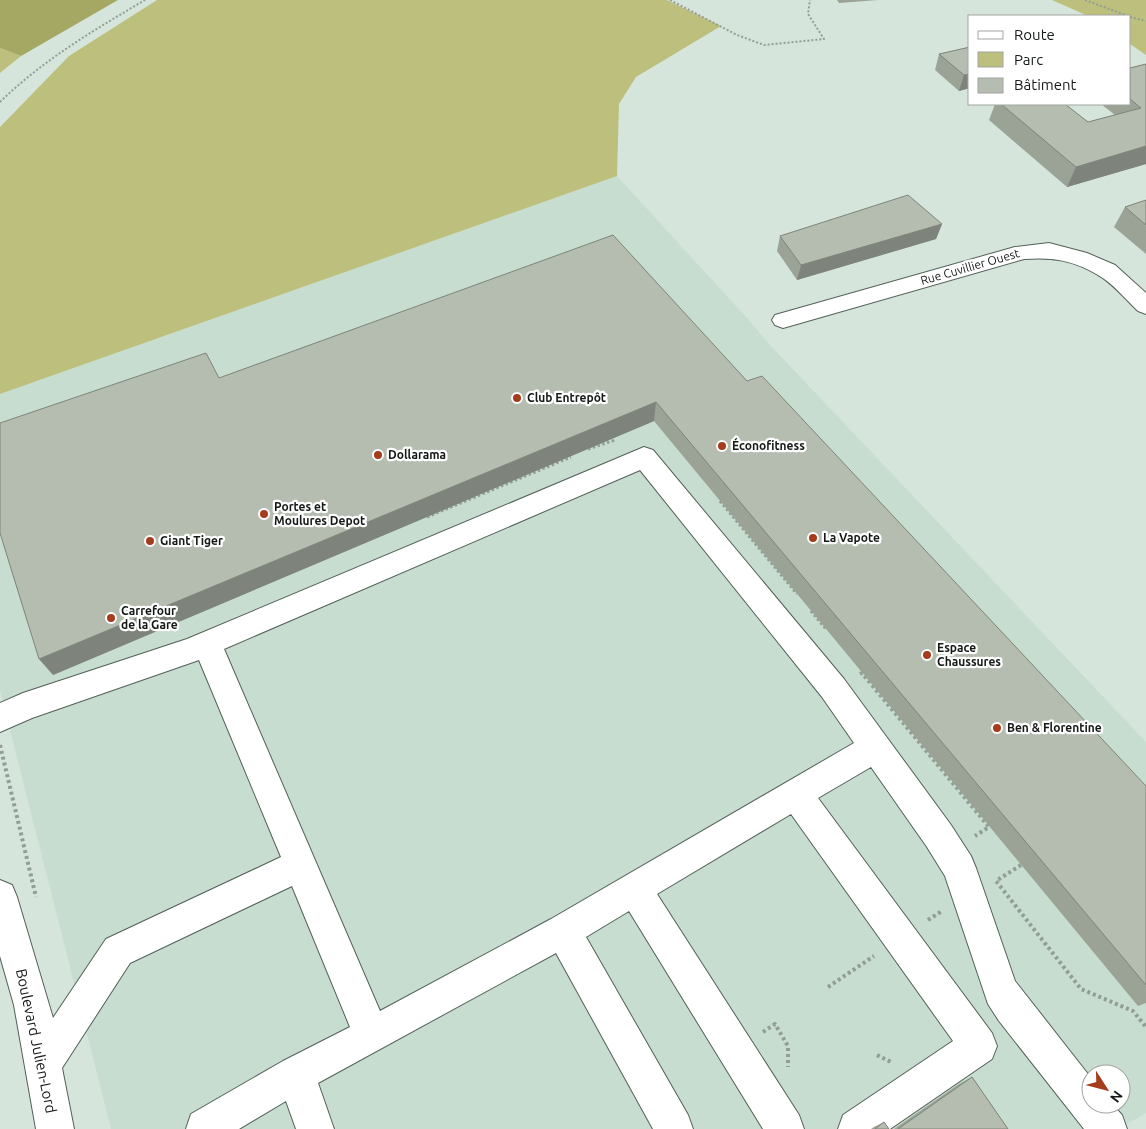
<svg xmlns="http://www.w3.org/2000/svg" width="1146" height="1129" font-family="Ubuntu,sans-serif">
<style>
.built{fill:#c6ddcf;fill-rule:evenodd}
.green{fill:#bdc07c}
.forest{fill:#a5a862}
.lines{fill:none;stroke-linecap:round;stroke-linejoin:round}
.minor-casing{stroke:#536058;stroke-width:2}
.path-far2{stroke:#919d95;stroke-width:2;stroke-dasharray:2 2;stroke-linecap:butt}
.path-far1{stroke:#919d95;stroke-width:3;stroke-dasharray:2.5 2.5;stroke-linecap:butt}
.path{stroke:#919d95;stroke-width:4;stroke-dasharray:3 3;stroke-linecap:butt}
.minor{fill:#fff;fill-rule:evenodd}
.wall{fill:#9ba397}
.shaded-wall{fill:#7e847b}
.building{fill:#b4bdb0;stroke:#7e847b}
.poi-dot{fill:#a43c1d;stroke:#fff;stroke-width:2}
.labels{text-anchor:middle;stroke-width:4.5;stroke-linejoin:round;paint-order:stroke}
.street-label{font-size:12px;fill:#141916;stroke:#fff}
.poi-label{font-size:12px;font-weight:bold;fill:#141916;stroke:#fff;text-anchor:start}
.near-street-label{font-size:15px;fill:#141916;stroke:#fff}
</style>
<rect width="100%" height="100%" fill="#d6e5db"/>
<path class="built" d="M617,176L747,318L770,345L1146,742V1113L1118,1129H111L0,690V394ZM1091,1074H1121V1104H1091Z"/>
<path class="green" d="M157,0H667L721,26L636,77L619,104L617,176L0,394V127L69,56Z
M1052,0H1146V55L1130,44V16H1088Z
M0,48L21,56L0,73Z"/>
<path class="forest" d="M0,0H118L21,56L0,48Z"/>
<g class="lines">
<defs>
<path id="minor" d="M1049,243L1087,253L1115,265L1146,293V314L1138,311C1126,300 1113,283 1098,275C1073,260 1052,257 1024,259L783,328L775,325L772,320L775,315L1015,247Z
M644,447L653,450L844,679L951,825L971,856L976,868L1015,981L1091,1078V1104H1112L1122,1115L1127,1129H1084L999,1021L988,1004L945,876L927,847L871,767L818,798L992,1033L997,1046L992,1059L890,1129H838L843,1115L953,1041L791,814L657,894L799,1115L804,1129H763L629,911L586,937L688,1115L693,1129H653L556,953L318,1083L334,1129H296L286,1101L239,1129H186L191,1114L283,1061L350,1027L292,886L130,963L62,1068L74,1129H36L14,1005L0,956V880L12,885L17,897L53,1018L106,939L281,857L199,660L32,718L0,732V703L23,693L187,639ZM640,470L822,697L854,743L551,919L380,1011L224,649Z"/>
</defs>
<use href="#minor" class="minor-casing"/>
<path class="path-far2" d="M670,0L737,35L764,45L824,39L808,14L810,0
M1085,0L1128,16
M1130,17L1146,21
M0,102C43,60 94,30 145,0"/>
<path class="path-far1" d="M588,449L615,440
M720,501L797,594
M427,517L571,457
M811,611L826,629"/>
<path class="path" d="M860,674L862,673L989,827L975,836
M0,745L36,897
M1021,865L996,881L1081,989L1133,1011L1146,1027
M928,920L942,911
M828,987L874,956
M763,1032L775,1024L788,1046V1067
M877,1055L893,1063"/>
<use href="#minor" class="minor"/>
</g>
<path class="wall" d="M837,0H878L839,3Z
M970,47V88L959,91L935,70L939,54Z
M1146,64V164L1067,187L989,120L995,104H1065L1088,122L1115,115L1101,104H1130V68Z
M1146,200V254L1114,227L1125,207Z
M942,224L936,239L797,280L777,251L780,236Z
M219,378L747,381L1146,786V1003L1138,1006L654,421L53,675Z
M972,1077L1008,1129H894L959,1084Z
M884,1122L889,1129H871L874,1127Z"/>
<path class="shaded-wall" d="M970,74V88L959,91L964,75Z
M1146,146V164L1067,187L1076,167Z
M942,224L936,239L797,280L801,265Z
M656,402L654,421L53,675L39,659Z"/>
<path class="building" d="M970,47V74L964,75L939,54Z
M1146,64V146L1076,167L1001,104H1065L1088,122L1141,108L1130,99V68Z
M908,195L942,224L801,265L780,236Z
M1146,200V225L1125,207Z
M613,235L747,381L762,376L1146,786V985L656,402L39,659L0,533V423L206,353L219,378Z
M972,1077L1008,1129H898Z
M884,1122L889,1129H875Z"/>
<g class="poi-dot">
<circle cx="517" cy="398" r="5"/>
<circle cx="722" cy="446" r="5"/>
<circle cx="378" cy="455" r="5"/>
<circle cx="264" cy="514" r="5"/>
<circle cx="813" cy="538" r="5"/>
<circle cx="150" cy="541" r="5"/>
<circle cx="111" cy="618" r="5"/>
<circle cx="927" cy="655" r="5"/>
<circle cx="997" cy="728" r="5"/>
</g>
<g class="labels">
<g class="street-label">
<text transform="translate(970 267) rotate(-16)" y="4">Rue Cuvillier Ouest</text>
</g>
<g class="poi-label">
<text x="527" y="402">Club Entrepôt</text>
<text x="732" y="450">Éconofitness</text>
<text x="388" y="459">Dollarama</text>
<text x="274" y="511">Portes et<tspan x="274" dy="14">Moulures Depot</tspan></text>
<text x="823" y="542">La Vapote</text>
<text x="160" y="545">Giant Tiger</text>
<text x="121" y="615">Carrefour<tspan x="121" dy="14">de la Gare</tspan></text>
<text x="937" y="652">Espace<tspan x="937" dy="14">Chaussures</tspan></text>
<text x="1007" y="732">Ben &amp; Florentine</text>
</g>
<g class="near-street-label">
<text transform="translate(36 1041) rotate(78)" y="5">Boulevard Julien-Lord</text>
</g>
</g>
<rect x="968" y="15" width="162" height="90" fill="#ffffff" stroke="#a1a3a2"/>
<rect x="978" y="31" width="25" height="8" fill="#ffffff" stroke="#a1a3a2"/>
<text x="1014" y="40" font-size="15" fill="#141916">Route</text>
<rect x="978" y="52" width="25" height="15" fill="#bdc07c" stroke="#a1a3a2"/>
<text x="1014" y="65" font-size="15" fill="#141916">Parc</text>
<rect x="978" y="78" width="25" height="15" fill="#b4bdb0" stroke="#a1a3a2"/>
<text x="1014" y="90" font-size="15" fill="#141916">Bâtiment</text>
<g transform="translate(1106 1089) rotate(126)"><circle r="24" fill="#ffffff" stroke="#a1a3a2"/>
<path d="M0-4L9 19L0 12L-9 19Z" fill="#a43c1d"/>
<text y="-8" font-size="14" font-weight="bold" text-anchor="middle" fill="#141916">N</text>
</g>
</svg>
